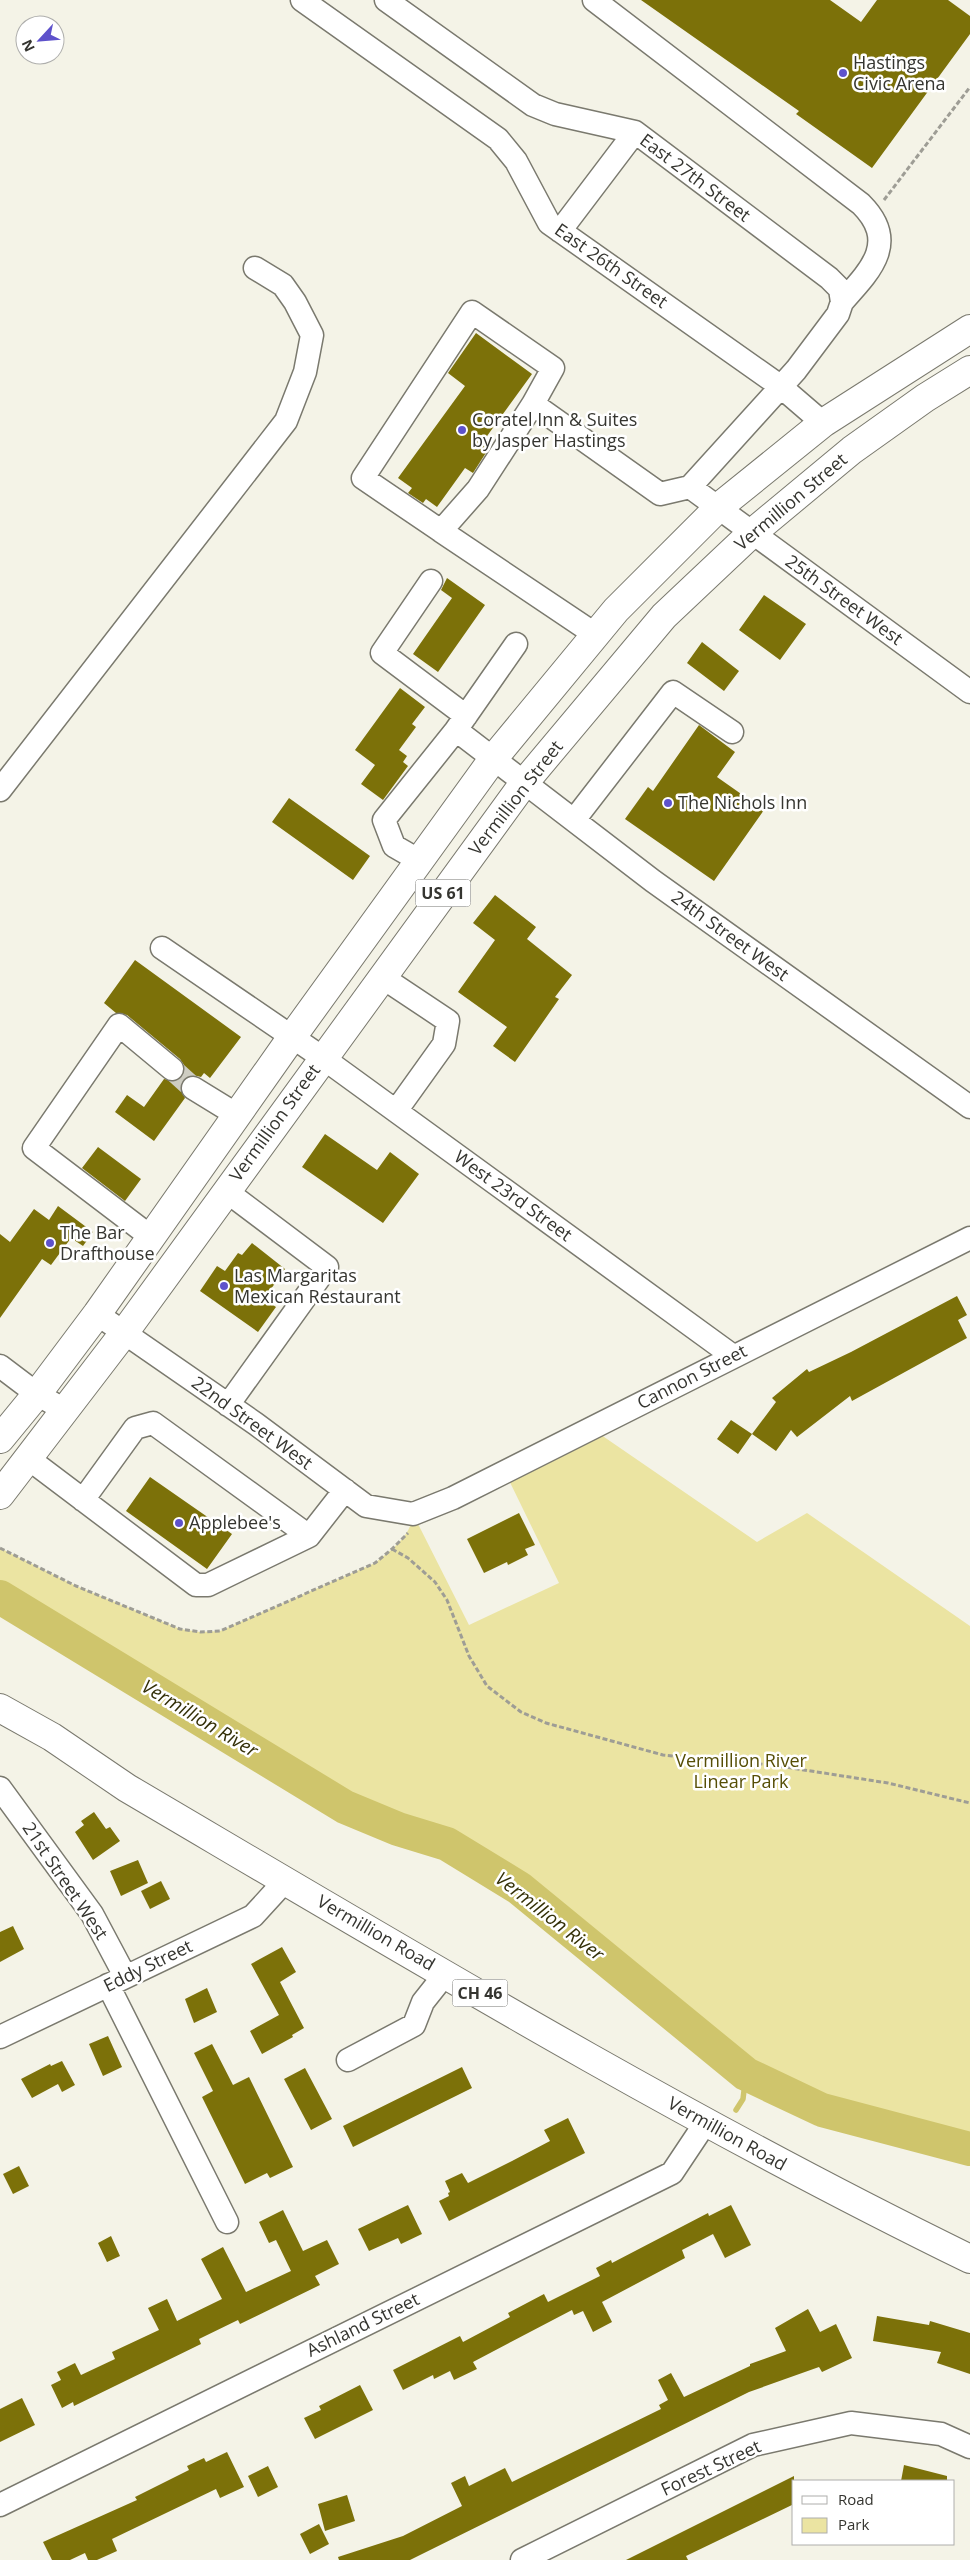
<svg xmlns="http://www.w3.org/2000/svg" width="970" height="2560" font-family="'Open Sans',sans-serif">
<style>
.green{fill:#ebe4a2}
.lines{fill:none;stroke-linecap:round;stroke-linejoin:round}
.stream{stroke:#cfc56c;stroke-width:5.5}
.river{stroke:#cfc56c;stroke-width:34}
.building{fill:#7c7109}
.minor-tunnel{stroke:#cecdc2;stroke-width:22;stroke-dasharray:22 11;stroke-linecap:butt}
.minor-casing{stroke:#7a796e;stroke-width:25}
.major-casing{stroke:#7a796e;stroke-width:30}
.highway-casing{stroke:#7a796e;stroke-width:30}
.path{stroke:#9e9d95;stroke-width:3;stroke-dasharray:5 2.5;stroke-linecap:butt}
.minor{stroke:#fff;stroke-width:22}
.major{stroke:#fff;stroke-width:28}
.highway{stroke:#fff;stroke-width:28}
.poi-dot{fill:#5e52cb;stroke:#fff;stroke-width:2}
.labels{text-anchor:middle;stroke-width:5;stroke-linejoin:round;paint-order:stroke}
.shield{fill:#fff;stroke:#72726e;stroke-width:1}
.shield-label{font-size:16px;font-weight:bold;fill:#353530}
.poi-label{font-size:18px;fill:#353530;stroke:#fff;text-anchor:start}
.street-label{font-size:18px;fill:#353530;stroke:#fff}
.park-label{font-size:18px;fill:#564e06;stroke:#fff}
.water-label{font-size:19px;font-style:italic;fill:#343008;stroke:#fff}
</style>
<rect width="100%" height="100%" fill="#f4f3e7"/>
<path class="green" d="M591,1428L757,1542L807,1513L970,1626V2149L822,2110L746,2074L519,1888L447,1844L398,1829L345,1807L0,1597V1548L76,1586L180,1629L200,1632L220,1631L375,1563C392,1549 411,1537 413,1514L469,1625L559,1583L505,1472Z"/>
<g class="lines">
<path class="stream" d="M736,2110L743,2099L746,2074"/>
<path class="river" d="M0,1597L345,1807L398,1829L447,1844L519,1888L746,2074L822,2110L970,2149"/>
</g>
<path class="building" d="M641,0H830L861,22L877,0H948L970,16V34L872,168L796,114L799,111Z
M476,333L532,374L482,443L489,448L473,473L465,468L437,507L426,499L423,503L408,493L412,488L398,478L465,386L448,373Z
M447,578L485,605L438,672L413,654L452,598L441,590Z
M764,595L806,624L780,660L739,630Z
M702,642L739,671L724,691L687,663Z
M400,688L425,707L412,724L416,727L399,750L407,756L403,762L408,766L383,800L361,784L375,765L355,750Z
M699,725L735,752L717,777L764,810L714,881L625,819L648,787L653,791Z
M289,798L370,856L353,880L272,822Z
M495,895L536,927L527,939L572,975L555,997L559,999L515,1062L493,1046L507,1027L458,992L495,940L473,923Z
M135,960L241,1037L210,1078L204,1073L201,1077L193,1075L182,1081L180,1088L185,1098L154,1141L115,1112L127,1095L144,1107L164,1079L176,1081L182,1078L184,1065L180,1059L127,1015L116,1013L104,1003Z
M325,1134L377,1170L390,1152L419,1174L383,1223L302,1167Z
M98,1147L141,1179L125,1201L82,1168Z
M58,1206L93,1232L83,1246L71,1238L51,1265L42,1259L0,1318V1234L10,1242L34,1209L49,1220Z
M252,1243L285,1269L264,1299L276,1307L258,1332L200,1291L217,1266L225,1271L238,1253L242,1255Z
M957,1296L967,1315L958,1320L967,1338L852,1401L850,1396L797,1437L791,1430L776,1451L752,1434L776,1402L772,1398L807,1369L809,1372L851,1352Z
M731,1420L752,1434L738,1454L717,1439Z
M150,1477L232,1534L207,1569L126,1511Z
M519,1513L535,1545L525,1549L528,1555L508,1565L507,1562L484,1573L467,1539Z
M94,1812L106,1829L110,1827L120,1841L93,1860L75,1832L84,1825L81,1821Z
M138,1860L148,1883L121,1896L110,1871Z
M161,1881L170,1899L150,1909L141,1891Z
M13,1926L24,1949L0,1962V1932Z
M282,1947L296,1972L280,1982L304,2028L292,2035L293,2037L262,2054L250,2031L279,2015L251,1964Z
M207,1988L217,2012L194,2023L185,1999Z
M108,2036L122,2067L103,2076L89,2044Z
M212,2044L233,2085L249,2077L293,2167L270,2178L267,2173L245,2184L202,2097L213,2091L194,2053Z
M62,2061L75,2085L62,2092L58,2084L32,2098L21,2079L50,2064L51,2066Z
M462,2067L472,2088L353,2147L343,2126Z
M305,2068L332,2119L311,2130L284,2079Z
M568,2118L585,2153L449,2221L439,2201L449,2196L448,2193L450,2192L445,2181L462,2173L468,2183L512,2161L550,2141L544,2130Z
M19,2166L29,2186L13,2194L3,2174Z
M408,2205L422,2234L401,2244L398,2238L369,2251L358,2229Z
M731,2205L751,2245L725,2258L713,2234L682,2250L685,2258L602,2302L612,2322L593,2332L583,2311L574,2315L572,2310L473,2362L477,2369L454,2380L450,2371L434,2379L433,2375L403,2390L393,2370L460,2336L463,2342L510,2317L508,2313L544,2294L548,2302L600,2276L596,2268L611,2260L612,2263L708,2213L709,2216Z
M283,2210L303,2251L327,2240L339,2264L315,2276L320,2285L240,2324L238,2320L199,2339L201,2344L74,2406L73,2402L62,2408L51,2385L61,2380L57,2372L75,2363L81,2375L115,2359L112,2352L159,2330L148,2308L167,2299L177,2321L222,2299L201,2259L223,2247L246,2292L291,2271L276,2240L269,2243L259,2222Z
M111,2236L120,2256L107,2262L98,2243Z
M808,2309L820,2332L836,2324L852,2358L822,2372L819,2367L749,2392L410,2560H339L338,2557L403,2536L462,2506L451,2483L465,2476L469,2486L505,2468L512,2482L661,2409L659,2405L668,2400L658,2380L671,2373L684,2397L750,2366V2364L786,2351L775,2328Z
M877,2316L929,2325L930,2321L970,2333V2374L937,2363L941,2352L873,2341Z
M360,2385L373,2410L315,2439L304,2418L321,2410L319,2406Z
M22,2398L35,2425L0,2442V2409Z
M227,2452L244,2487L220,2498L216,2489L112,2539L117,2551L97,2560H88L85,2553L70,2560H52L43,2542L137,2500L135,2497L189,2470L187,2466L204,2458L206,2462Z
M904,2465L947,2476V2481H901Z
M268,2466L278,2487L258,2497L248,2476Z
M794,2476V2504L686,2556L688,2560H626Z
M347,2495L355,2521L325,2531L318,2504Z
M319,2524L329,2544L310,2554L300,2534Z"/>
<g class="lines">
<path class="minor-tunnel" d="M172,1069L193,1088"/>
<defs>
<path id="minor" d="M302,0L498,139L516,161L549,223L780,386L823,423
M386,0L533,105L555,114L635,132L829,278L840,289L842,302L838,314L796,370L690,487L660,494L533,404L553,368L472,312L363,478L441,531L478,489L533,404
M594,0L861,204C899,242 871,270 842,302
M560,231L635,132
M690,487L970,692
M441,531L596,635
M431,581L382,653L466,716
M516,644L456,730L653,881L970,1107
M0,790L286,421L305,372L312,335L295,302L283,285L255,268
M574,820L673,692L732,732
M420,861L394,846L384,820L456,730
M162,948L323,1058L733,1356
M382,977L448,1021L444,1044L396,1111
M193,1088L237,1115
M226,1191L327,1267L228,1405
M151,1237L34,1148L119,1025L172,1069
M97,1314L256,1424L366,1506L413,1514L453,1498L970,1238
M0,1366L37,1394L66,1411
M29,1459L196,1585H208L309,1536L345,1490
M83,1500L135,1428L153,1423L309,1536
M0,1788L92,1914L125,1976
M108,1985L227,2222
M0,2037L253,1916L285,1881
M348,2060L414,2025L423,2002L446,1973
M0,2505L672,2173L706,2122
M522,2560L753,2445L851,2423L941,2434L970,2447"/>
<path id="major" d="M0,1708L52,1737L127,1788C404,1951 681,2118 970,2259"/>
<path id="highway" d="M0,1439L37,1394L97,1314L292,1037L493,759L616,610L719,507L823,423L970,329
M0,1495L124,1333L524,783L664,616L752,533L852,450L925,398L970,370"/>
</defs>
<use href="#minor" class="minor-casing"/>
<use href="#major" class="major-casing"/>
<use href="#highway" class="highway-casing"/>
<path class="path" d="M884,200L970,87
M0,1548L76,1586L180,1629L200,1632L220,1631L234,1625L375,1563L392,1549L408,1533
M392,1549L408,1558L435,1582L447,1600L469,1656L487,1686L521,1712L546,1723L663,1755L772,1765L888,1783L970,1803"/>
<use href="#minor" class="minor"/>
<use href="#major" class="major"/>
<use href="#highway" class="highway"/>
</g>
<g class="poi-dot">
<circle cx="843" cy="73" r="5"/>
<circle cx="462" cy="430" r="5"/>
<circle cx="668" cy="803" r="5"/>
<circle cx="50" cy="1243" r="5"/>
<circle cx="224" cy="1286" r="5"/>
<circle cx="179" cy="1523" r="5"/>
</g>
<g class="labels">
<g class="shield">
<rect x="415.5" y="879.5" width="55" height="27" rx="4"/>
<rect x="452.5" y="1979.5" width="55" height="27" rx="4"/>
</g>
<g class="shield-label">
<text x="443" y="899">US 61</text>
<text x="480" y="1999">CH 46</text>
</g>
<g class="poi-label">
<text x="853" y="69">Hastings<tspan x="853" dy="21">Civic Arena</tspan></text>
<text x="472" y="426">Coratel Inn &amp; Suites<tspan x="472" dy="21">by Jasper Hastings</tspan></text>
<text x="678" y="809">The Nichols Inn</text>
<text x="60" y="1239">The Bar<tspan x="60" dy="21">Drafthouse</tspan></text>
<text x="234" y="1282">Las Margaritas<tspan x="234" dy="21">Mexican Restaurant</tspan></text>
<text x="189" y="1529">Applebee's</text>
</g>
<g class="street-label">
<text transform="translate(695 178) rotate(37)" y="6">East 27th Street</text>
<text transform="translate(611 266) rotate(35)" y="6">East 26th Street</text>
<text transform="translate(791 502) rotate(-40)" y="6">Vermillion Street</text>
<text transform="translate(844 600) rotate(36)" y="6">25th Street West</text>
<text transform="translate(516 798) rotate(-52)" y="6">Vermillion Street</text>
<text transform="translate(730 936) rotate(36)" y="6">24th Street West</text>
<text transform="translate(275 1123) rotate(-54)" y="6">Vermillion Street</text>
<text transform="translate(513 1196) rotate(36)" y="6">West 23rd Street</text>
<text transform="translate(692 1377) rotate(-27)" y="6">Cannon Street</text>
<text transform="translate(252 1423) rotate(36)" y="6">22nd Street West</text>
<text transform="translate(65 1881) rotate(56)" y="6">21st Street West</text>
<text transform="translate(376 1933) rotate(30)" y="6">Vermillion Road</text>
<text transform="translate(148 1966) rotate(-26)" y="6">Eddy Street</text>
<text transform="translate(727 2134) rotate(29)" y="6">Vermillion Road</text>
<text transform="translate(363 2325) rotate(-26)" y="6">Ashland Street</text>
<text transform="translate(711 2468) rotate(-25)" y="6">Forest Street</text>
</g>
<g class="park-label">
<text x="741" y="1767">Vermillion River<tspan x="741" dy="21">Linear Park</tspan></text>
</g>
<g class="water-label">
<text transform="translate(200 1718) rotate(31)" y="7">Vermillion River</text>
<text transform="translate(550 1916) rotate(38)" y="7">Vermillion River</text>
</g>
</g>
<rect x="792" y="2480" width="162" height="65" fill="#ffffff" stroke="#aeaeac"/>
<rect x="802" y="2496" width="25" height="8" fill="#ffffff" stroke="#aeaeac"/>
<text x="838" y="2505" font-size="15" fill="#353530">Road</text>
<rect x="802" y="2518" width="25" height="15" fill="#ebe4a2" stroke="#aeaeac"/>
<text x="838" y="2530" font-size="15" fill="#353530">Park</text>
<g transform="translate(40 40) rotate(244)"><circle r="24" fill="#ffffff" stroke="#aeaeac"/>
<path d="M0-4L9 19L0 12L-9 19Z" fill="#5e52cb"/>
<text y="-8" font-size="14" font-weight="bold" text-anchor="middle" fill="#353530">N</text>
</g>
</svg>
